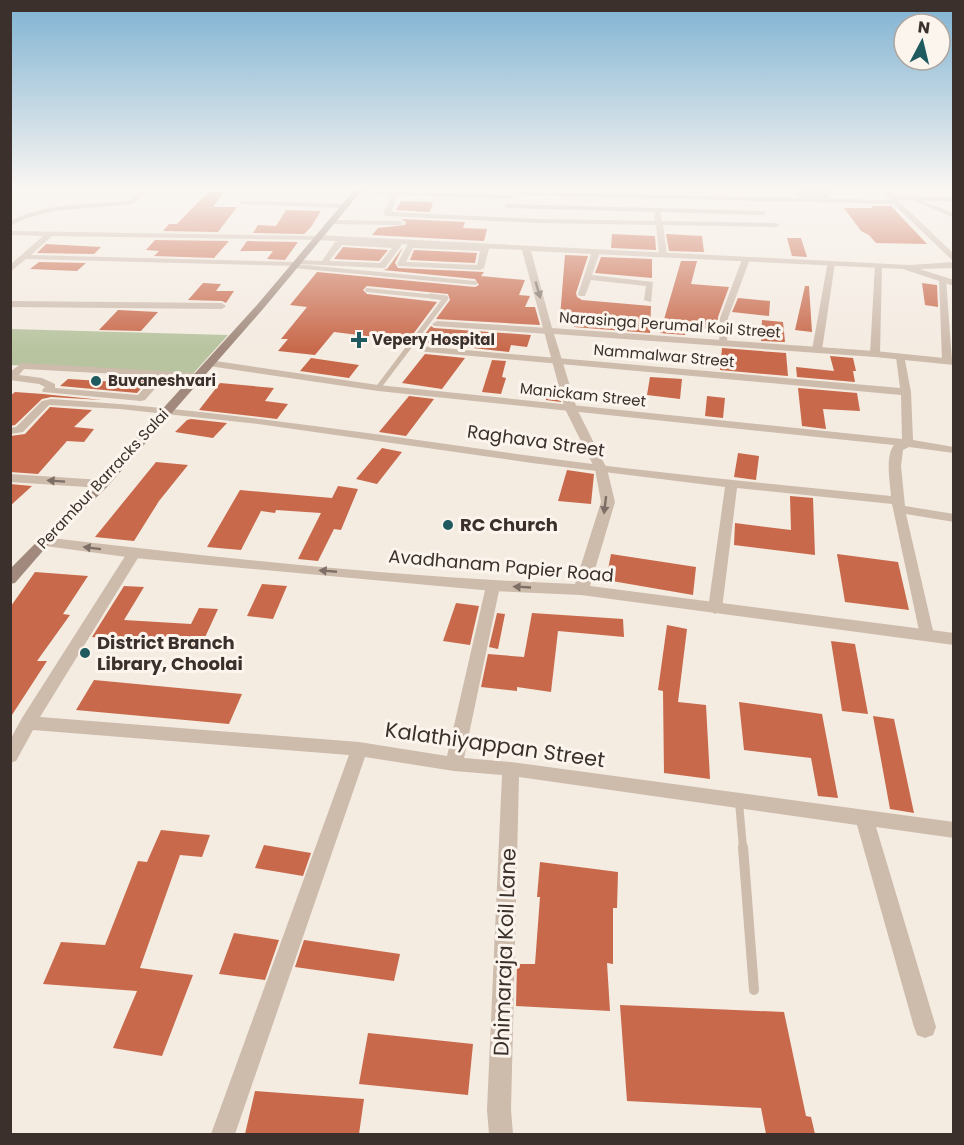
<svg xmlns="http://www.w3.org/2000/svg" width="964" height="1145" font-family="Poppins,sans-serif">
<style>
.green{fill:#b8c4a0}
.building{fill:#c8694b}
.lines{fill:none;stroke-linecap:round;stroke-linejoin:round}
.service-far3{stroke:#cdbbac;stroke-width:4}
.service-far2{stroke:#cdbbac;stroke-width:5}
.service-far1{stroke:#cdbbac;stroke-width:8}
.service{stroke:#cdbbac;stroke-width:10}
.minor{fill:#cdbbac;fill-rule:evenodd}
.tertiary{fill:#cdbbac;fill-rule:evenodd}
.secondary{fill:#a18a7d;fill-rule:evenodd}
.oneway{fill:#7d6f65}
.poi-dot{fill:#1f5a5e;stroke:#fbf5ee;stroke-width:2}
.labels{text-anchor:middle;stroke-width:6;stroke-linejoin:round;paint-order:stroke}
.far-street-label{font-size:15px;fill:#3b302b;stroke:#fbf5ee}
.far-poi-label{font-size:15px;font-weight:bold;fill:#3b302b;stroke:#fbf5ee;text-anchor:start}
.street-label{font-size:18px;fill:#3b302b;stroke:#fbf5ee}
.poi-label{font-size:18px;font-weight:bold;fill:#3b302b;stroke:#fbf5ee;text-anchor:start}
.near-street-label{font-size:21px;fill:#3b302b;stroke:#fbf5ee}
</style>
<rect width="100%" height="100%" fill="#f4ebe1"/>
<path class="green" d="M794,189H836L828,198H800Z
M11,329L228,335L191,376L11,365Z"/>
<path class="building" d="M208,192H224L213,207H237L218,232L163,231L169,224H177Z
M401,201L433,202L430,212L396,210Z
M871,206H891L927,244L876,243L869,235L861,231L844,208H873Z
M286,210L321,211L311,227L304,234L253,233L258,225L276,226Z
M401,219L465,222L463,228L487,229L484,241L372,235L378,228L405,225L406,222Z
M612,234L655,236L656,250L611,248Z
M666,234L702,236L704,252L669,251Z
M787,238H801L807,257L792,256Z
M155,240L229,241L214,258L154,256L159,251L146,250Z
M247,241L298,242L285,260L267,259L273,251H240Z
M46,244L101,247L94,254L37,253Z
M343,247L388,250L379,261L334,259Z
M403,247L395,263L398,268L484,272L481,276L525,280L519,295L530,296L525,307H535L540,325L436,319L450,300L448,294L367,286L363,290L367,294L437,302L408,341L334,332L315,355L278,351L288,339H281L307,307L290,305L317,272L475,287L479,285L475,279L383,270L387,269Z
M414,250L477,253L475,263L410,260Z
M565,255L588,256L576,293L577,297L582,300L651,306L650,333L574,327V318L560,317Z
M601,257L652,259V278L595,273Z
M681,261H697L691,284L729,287L718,317L717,330L685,326V335L660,333Z
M39,262L86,263L77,271L30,269Z
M203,283L221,284L216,291H234L226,303L222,301L188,300Z
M922,283L937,285L938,307L925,305Z
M805,286H809L812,332L795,330Z
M738,298L770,301L769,316L732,312Z
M118,310L158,312L141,331L99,330Z
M762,320L783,322L785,342L761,341Z
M431,326L434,328L531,335L527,347L511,345L509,352L419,342Z
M722,348L786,353L788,376L720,370Z
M425,354L465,358L442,389L402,383Z
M830,356L853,358L856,371H853L855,382L797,377L796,367L834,371Z
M311,358L359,365L349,378L300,371Z
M492,360L506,361L502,377L506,378L501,394L482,392Z
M123,377L150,378L137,393L60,386L68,379L118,382Z
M650,377L682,379L680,399L647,395Z
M220,383L274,388L265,401L288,404L277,419L199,410Z
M546,386L557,387L561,402L546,400Z
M798,388L857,393L860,411L823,409L826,429L802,426Z
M15,392L43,394L102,400L51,397L42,399L15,425L10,426V396Z
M409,396L434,399L406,436L379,432Z
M707,396L725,398L723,418L705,416Z
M50,407L92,410L74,427L94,429L84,442L67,441L38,474L10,472V436L25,434Z
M191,419L227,423L213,438L175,432L187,420Z
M382,448L402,452L377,484L356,479Z
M738,453L759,456L756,480L734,477Z
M156,462L188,465L159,501L134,541L95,537Z
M567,470L594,474L591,504L558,501Z
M10,484L32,486L10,506Z
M338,486L358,489L341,530L334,529L318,561L298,559L321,513L276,510L275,513L261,511L241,550L207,547L240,490L332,498Z
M790,496L813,498L815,555L734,545L735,523L791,530Z
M611,554L696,567L693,595L606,580Z
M837,554L898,562L909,610L845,602Z
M35,572L88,576L63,614L70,615L37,661H47L10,718L11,606Z
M262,584L287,586L273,619L247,616Z
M124,586L144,587L124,620L191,624L199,608L218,609L201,646L92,637Z
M456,603L479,606L470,645L443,641Z
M497,613L505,614L498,649L489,647Z
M532,613L623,619L624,637L558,631L551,692L517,687V691L481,687L488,654L524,657Z
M667,625L687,629L678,702L706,705L710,779L664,773L663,691L658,690Z
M831,641L855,644L868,714L842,711Z
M94,680L242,694L229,724L76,710Z
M739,702L822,714L838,798L818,796L811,758L744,750Z
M873,716L894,719L914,813L890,809Z
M161,830L210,835L202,857L180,855L140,968L193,975L162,1056L113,1048L137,991L43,984L61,942L105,945L138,861L147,862Z
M264,845L311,853L303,876L255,868Z
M540,862L618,872L617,908H613V964L607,963L610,1011L516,1006L517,964H535L540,897H537Z
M234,933L279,940L265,980L219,974Z
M304,940L400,954L394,981L295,967Z
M620,1005L784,1012L806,1116L811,1117L815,1134H766L761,1108L627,1101Z
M368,1033L473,1044L468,1095L359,1084Z
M255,1091L364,1099L359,1134H245Z"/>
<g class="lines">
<path class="service-far3" d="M294,266L475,283
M367,290L446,298"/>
<path class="service-far2" d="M378,388L446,298L431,296"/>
<path class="service-far1" d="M739,802L743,848"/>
<path class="service" d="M743,847L754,990"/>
<path class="minor" d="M13,189H28L16,191Z
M141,189H148L133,204L54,211L27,218L10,226V221C48,202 88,205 129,201Z
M355,191L511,195L514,197L511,199L398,195L391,212L538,219L655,221L654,214L657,212L507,208L504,206L507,204L762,211H765V215L660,212L662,221L776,223L780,225L776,227L663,225L667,254L663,256L659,254L656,225L538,223L387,216L383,214L392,195L357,194Z
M517,192L891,200L889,198L892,196L954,197V201H921L954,213V218L913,200H896L898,202L895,204L515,195Z
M242,201L345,204L348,206L345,208L240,204Z
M332,220L400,221L404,223L400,225L329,224V220Z
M10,231L318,236L322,238L318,240L52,236L31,255L294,262L298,260L322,261L335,242L341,241L393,243L397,239L401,241V246L385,268H382L300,264L296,266L26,259L10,272V265L43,236L10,235ZM342,245L392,248L380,263L329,261Z
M413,240L417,242L416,244L481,247L488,244L489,249L484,268L480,270L398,266L397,264L409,242ZM413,248L480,251L477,265L406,262Z
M596,250L600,252L592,275L653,282L651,302L644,300L646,286L591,280L585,296H579L578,294L592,252Z
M743,257L750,259L728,318L727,343L719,345L720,318Z
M828,261L835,263L822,350L817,353L812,350Z
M875,264L882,266L880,354L875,357L870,354Z
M939,277L946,279L952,361L947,364L942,361Z
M10,301L222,303L226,306L222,309L10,307Z
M437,321L549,328L554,331L549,334L434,326L432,324Z
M420,346L900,388L896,357L904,355L911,392L913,440L954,447V453L909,447L903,450L901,466L905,506L954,514V522L906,514L934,635L932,639H922L920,635L892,504L737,488L722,609L715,614L708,609L725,487L532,463L258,424L120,409L49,405L23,432L10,434V428L16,427L42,401L51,399C213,409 372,434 532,456C653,473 771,484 891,496C890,482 885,456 894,445L378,391L209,366L204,363L209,360L378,385L902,439L901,395L417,351V347Z
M22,363L198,373L203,376L198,379L166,376L145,400L141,401L43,392L42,390L45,387L39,384L10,380V372ZM24,369L155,376L138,395L55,388V384L42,378L19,375Z
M134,549L141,553L40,717L359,742L447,756L486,586L488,583H498L500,586L464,758L511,762L954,822V838L876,827L936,1027L933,1035L925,1038L917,1035L914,1027L857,825L519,777L511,1110L513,1134H489L487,1110L502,775L454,771L365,757L235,1134H211L349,755L33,730L16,761L10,763V740L22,718L129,550Z"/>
<path class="tertiary" d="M878,189H886L954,254V262Z
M318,235L909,265L954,262V268L920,269L954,280V286L903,269L531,251L552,328L875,351L954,359V365L875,357L554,334L577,409L607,469L615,502L590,586L954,633V645L581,595L493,591L134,558L38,545L36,542L43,537C219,558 398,577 575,584L601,502L595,469L565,409L522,250L315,240L314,238Z
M10,474L102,480L109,484L102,488L10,482Z"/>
<path class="secondary" d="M355,189H363L263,309L107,487L48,545L15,583L10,584V569L97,481L257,305Z"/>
</g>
<defs><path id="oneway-solid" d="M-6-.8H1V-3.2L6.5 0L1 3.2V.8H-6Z" transform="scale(1.5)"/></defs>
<g class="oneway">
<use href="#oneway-solid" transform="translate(538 290) rotate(74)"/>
<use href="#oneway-solid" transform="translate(56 481) rotate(-176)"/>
<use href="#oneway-solid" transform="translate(605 505) rotate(97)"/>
<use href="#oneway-solid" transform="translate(92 548) rotate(-173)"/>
<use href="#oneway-solid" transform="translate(328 571) rotate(-175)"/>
<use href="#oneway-solid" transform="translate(522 587) rotate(-177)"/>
</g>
<linearGradient id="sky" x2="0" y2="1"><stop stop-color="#7eb2d2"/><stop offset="0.54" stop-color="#faf6f2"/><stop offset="1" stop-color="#faf6f2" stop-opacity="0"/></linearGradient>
<rect width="964" height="349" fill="url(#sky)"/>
<g class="poi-dot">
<path d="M356 331h6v6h6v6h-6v6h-6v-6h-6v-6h6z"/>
<circle cx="96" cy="381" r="6"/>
<circle cx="448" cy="525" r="6"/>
<circle cx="85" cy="653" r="6"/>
</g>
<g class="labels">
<g class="far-street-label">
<text transform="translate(670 325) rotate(4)" y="5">Narasinga Perumal Koil Street</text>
<text transform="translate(664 356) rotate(5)" y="5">Nammalwar Street</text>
<text transform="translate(583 395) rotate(6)" y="5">Manickam Street</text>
<text transform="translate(103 479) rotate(-47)" y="5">Perambur Barracks Salai</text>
</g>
<g class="far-poi-label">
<text x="372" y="345">Vepery Hospital</text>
<text x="108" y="386">Buvaneshvari</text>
</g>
<g class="street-label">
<text transform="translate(536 441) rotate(8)" y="6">Raghava Street</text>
<text transform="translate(501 566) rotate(5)" y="6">Avadhanam Papier Road</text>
</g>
<g class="poi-label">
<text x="460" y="531">RC Church</text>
<text x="97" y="649">District Branch<tspan x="97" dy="21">Library, Choolai</tspan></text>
</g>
<g class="near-street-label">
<text transform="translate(495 745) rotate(8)" y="7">Kalathiyappan Street</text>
<text transform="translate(505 952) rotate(-88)" y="7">Dhimaraja Koil Lane</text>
</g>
</g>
<rect width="964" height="1145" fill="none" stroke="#3b302b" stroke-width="24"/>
<g transform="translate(922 42) rotate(7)"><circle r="28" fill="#fbf5ee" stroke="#aea6a0" stroke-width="1.5"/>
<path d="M0-4.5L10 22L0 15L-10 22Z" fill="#1f5a5e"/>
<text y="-9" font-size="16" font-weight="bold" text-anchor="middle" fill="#3b302b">N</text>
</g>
</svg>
